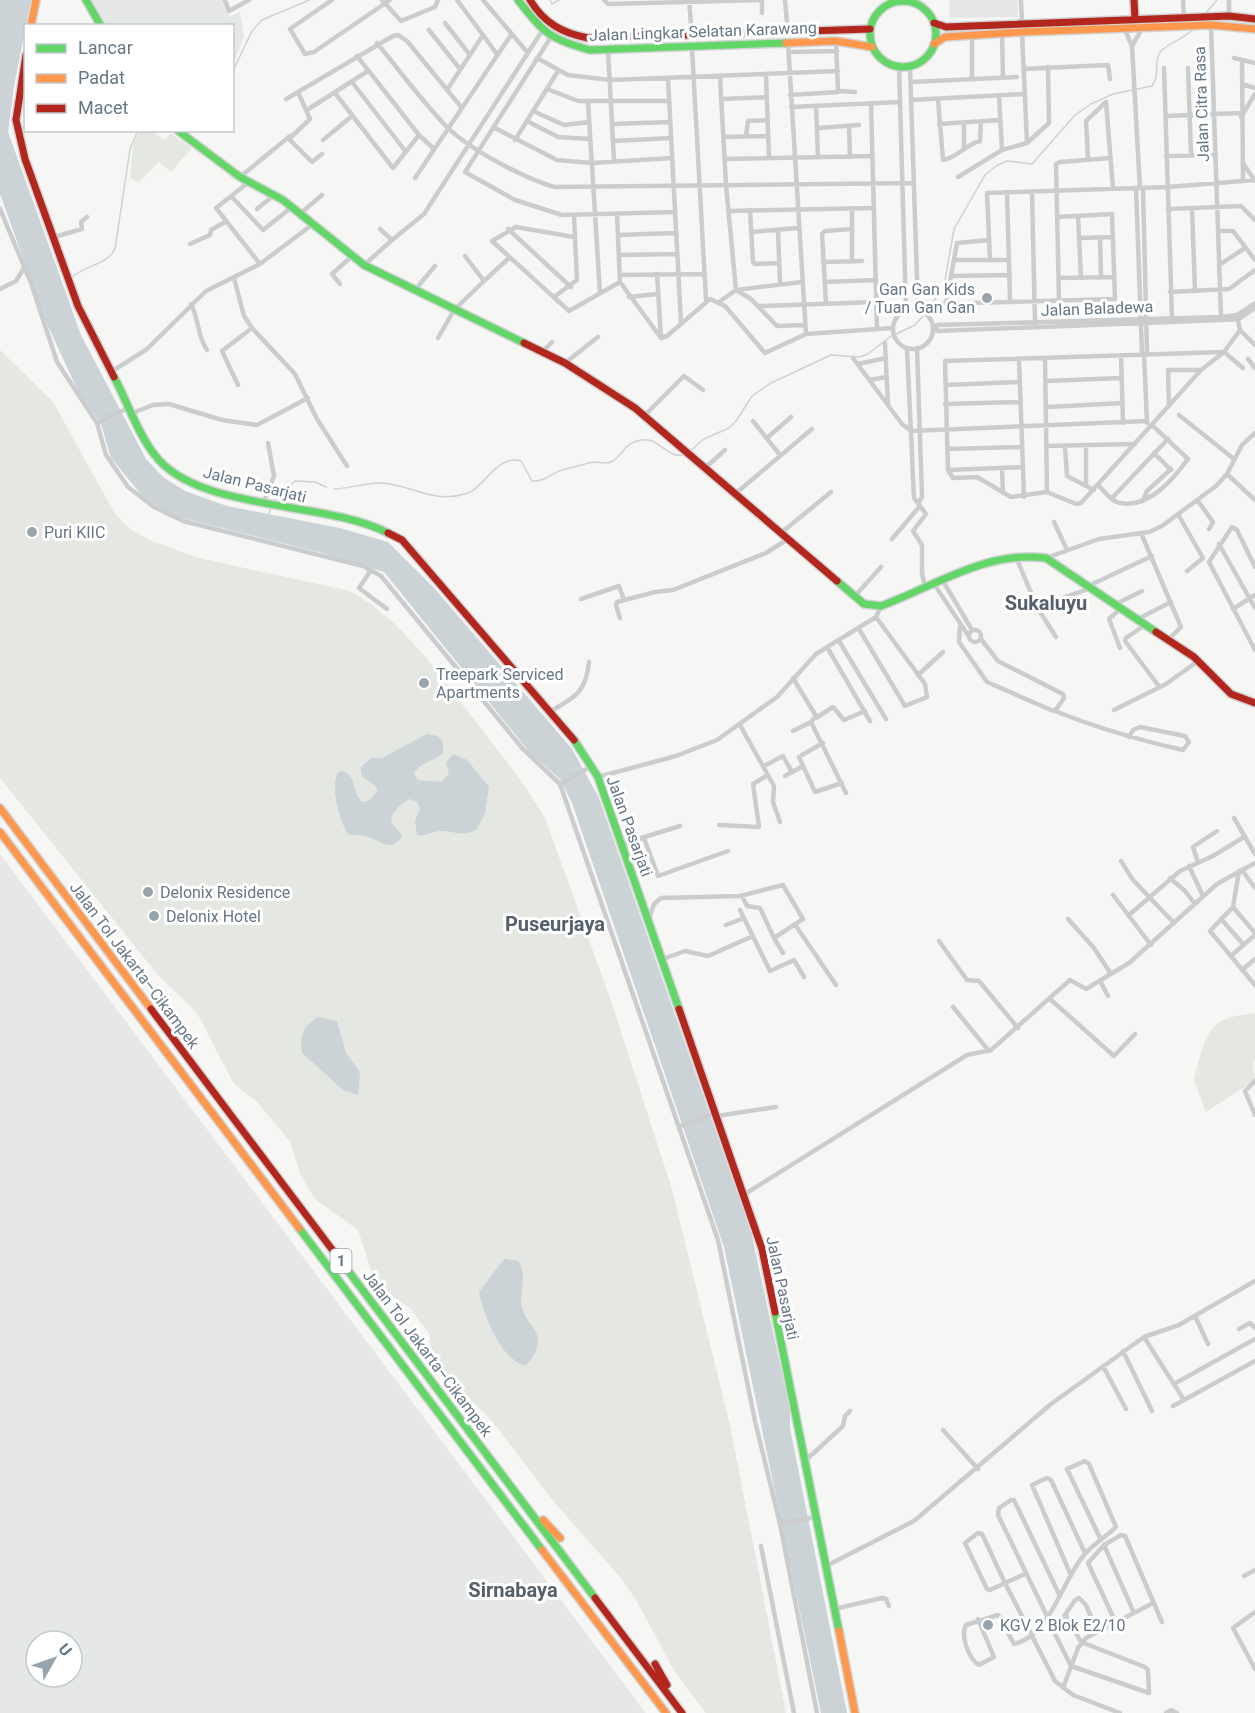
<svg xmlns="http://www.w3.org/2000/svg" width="1255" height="1713" font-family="Roboto,sans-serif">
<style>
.built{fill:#e6e8e8;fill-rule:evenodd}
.green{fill:#e5e8e2}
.water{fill:#cbd3d6}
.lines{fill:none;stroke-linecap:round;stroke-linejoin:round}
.stream{stroke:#cbd3d6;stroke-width:1.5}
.fast-casing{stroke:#d2d3d4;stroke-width:10}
.slow-casing{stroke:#d2d3d4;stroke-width:10}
.jam-casing{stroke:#d2d3d4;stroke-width:10}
.street{stroke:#cbcccd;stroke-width:4.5}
.fast{stroke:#63d668;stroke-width:7}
.slow{stroke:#ff974d;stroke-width:7}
.jam{stroke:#b3261e;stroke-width:7}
.poi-dot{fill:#99a3ac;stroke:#fff;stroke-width:2}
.labels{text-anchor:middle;stroke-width:6;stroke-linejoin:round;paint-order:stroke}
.shield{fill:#fff;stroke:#95a0aa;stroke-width:1.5}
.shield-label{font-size:15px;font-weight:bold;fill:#677785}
.street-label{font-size:16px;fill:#677785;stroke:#fff}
.poi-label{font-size:16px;fill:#677785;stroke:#fff;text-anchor:start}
.quarter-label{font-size:20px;font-weight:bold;fill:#55606a;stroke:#fff}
</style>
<rect width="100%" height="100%" fill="#f6f6f5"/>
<path class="built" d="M90,0H223L230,17L240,12L244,37L233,65L232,26L106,25Z
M949,0H1018V17L950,18Z
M0,854L646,1713H0ZM36,1641H72V1677H36Z"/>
<path class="green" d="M140,131H152L165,140L170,133L192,148L171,172L159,162L138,183L130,177L133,143Z
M0,350L53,402L114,512L129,528L149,540L199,558L350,591C401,618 440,676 476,722C500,753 525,783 545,818L611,1001L671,1186L730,1425L786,1713H706L675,1672L636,1600L620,1577L555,1503L492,1421L438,1366L430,1354V1335L411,1309L376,1285L358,1230L315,1199L300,1174L290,1141L256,1101L234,1084L197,1013L157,974L0,778Z
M1255,1013V1059L1253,1061L1255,1080L1206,1112L1194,1080C1198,1064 1204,1033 1218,1023C1228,1016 1243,1015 1255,1013Z"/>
<path class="water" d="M0,0H31L14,86L8,132L81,335L146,459L163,477L185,491L227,506L340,528L388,542L435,589L572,749L599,798L751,1232L790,1410V1428L847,1713H821L724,1247L572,803L560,779L531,754L384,572L322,553L174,516L144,498L111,458L101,424L78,391L47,324L0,194Z
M427,734L438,736L443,741V753C433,762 422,761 414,773L418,780L441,782L449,774L446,762L453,754L467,760L489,787L485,814L476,830C463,837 454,831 441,831C432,831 426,837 417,835L415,821L420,808L417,802L410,799C402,803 386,815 393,825C397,830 400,831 402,837C390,853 382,841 368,837C361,834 355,836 348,834C340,822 328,781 340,771C356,772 352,789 360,800L364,802L370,800L377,791V788C371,779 359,781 361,767L371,758H382Z
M318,1017L337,1021L346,1053L360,1072L358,1095L343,1090L302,1053C299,1036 303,1026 318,1017Z
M504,1259L518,1261C529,1275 518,1290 522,1307C524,1320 538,1328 538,1341C538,1349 531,1361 525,1366C500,1358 484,1316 479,1292Z"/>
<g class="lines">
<path class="stream" d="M550,0L552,4L559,0
M1205,14L1217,0
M232,73L252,31L262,20L309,0
M72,277C86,265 107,265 115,249L130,149L138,130
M927,311L944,286L954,229L985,175L996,166L1007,161L1032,164L1075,115L1091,104L1113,94L1152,86C1160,76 1154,65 1159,54C1164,44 1184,40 1193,29
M896,334L915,325L924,315
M690,451L704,439L729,428L736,421L752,396L771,383L831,355L860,357L868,354L891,336
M334,489C350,489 366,482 381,483C411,484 432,505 468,493C486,486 497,454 521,461L532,481C546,482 551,473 562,470C568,469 590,462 594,462C601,462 606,465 613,461C625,453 623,443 642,440C659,437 666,458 684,455
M275,500L295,481L315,482L326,487
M268,516L271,507"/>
<defs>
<path id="fast" d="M86,0L101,26
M518,0C544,33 549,39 590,50L786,43
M870 34a33 33 0 1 1 66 0a33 33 0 1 1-66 0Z
M177,130L240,177L283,200L364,265L524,343
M114,377C127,401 137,432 154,454C196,512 325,500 388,533
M837,581L864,604L881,606C935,586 987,550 1046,558L1156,632
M574,740L598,777L679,1009
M299,1228L542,1550
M340,1260L595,1598
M775,1312L839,1631"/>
<path id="slow" d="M31,26L36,0
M786,43L836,41L872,47
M934,44L945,37L1022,32L1211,25L1255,29
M0,808L151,1009
M0,832L299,1228
M543,1520L560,1538
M542,1550L666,1713
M839,1631L855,1713"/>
<path id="jam" d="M530,0C544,23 562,33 588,38L870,29
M1134,0L1135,19
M934,23L946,27L1229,16L1255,19
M26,55L16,120L25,159L78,306L114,377
M524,343L565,363L635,408L837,581
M388,533L402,540L574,740
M1156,632L1194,657L1231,694L1255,703
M151,1009L340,1260
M679,1009L762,1249L775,1312
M595,1598L682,1713
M655,1664L667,1685"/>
</defs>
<use href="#fast" class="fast-casing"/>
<use href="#slow" class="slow-casing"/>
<use href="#jam" class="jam-casing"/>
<path class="street" d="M225,0L229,11L249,0
M332,0L290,29L305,54L314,52L390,0
M382,0L401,21L435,7L438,0
M457,0L497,54
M483,0L528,53
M604,0L608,4L762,0
M689,0L692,36
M762,0V13
M785,0L788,33
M896,0V2
M907,0V2
M1021,0L1022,24
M1183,0L1184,17
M1229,16V0
M445,23L470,55
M1211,25L1221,317
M1124,28L1132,46L1140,188
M429,30L460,69
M1002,34L1003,77
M972,35V77
M551,37L465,172L515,200L562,215L675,212
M377,43C400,71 421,100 446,126C470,150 522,177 554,187L914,183
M788,43L806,334
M1132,46L1143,27
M692,48L706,300
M608,50L614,161
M789,52L837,51
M357,56L419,135L434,149
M537,58L568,75L610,80L838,71
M1234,58L1255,63
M1242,60L1243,181
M899,67L906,309
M910,67L918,309
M1164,68L1172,318
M1188,68L1191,155
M1023,69L1108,65L1110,79
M766,76L769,158
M720,77L726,185L736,290
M668,78L681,323
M352,82L406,152
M911,82L1017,77
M1242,84L1255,88
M547,89L578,101H669
M447,90L483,35
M839,91L855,92
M335,93L393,168L419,135
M790,95L838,92L836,41
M999,95L1002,150
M286,99L298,92
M721,99L767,97
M938,99L943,160C957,158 966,144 980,141L981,121
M911,100L1023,94
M588,102L600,293
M871,103L877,329
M816,106L818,157
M791,107L900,102
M307,110L368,71
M533,111L564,125L589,122
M1166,116L1241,113
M1241,117L1255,94
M527,121L558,137L590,139
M964,122V149
M612,124L670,122
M939,124L1000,120
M849,126L850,157
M493,127L557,160L592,163L672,158
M818,128L859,125
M746,136L748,121L768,120
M724,137L768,136
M323,140L352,116
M515,140L558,71
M613,141L671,138
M1027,143L1049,123L1048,67
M322,154L312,162L289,139L310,119L298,92L393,36L398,35L407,41L462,108
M1166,156L1216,155
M725,159L873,156
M1088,159L1086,121L1106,102L1113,189
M1243,163L1255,181
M240,177L290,136
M958,177L1002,150L1027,143L1022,32
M415,178L511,35
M249,182L216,208L260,264
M1136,188L1142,353
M1143,188L1147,353
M1007,192L1010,301
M1032,192L1035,324
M231,196L263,230L292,207
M852,208V261
M1192,208L1195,291
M0,209L31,283L57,362L97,423L106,455L128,487L154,507L183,521L363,566L381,576L523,749L560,784L718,1240L755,1421L780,1524L817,1713
M257,209L274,195
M1168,209L1241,206L1255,220
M750,210L753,262L755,264L779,263
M728,211L874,208
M301,213L322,195
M617,214L620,282L661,338
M1078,216L1081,277
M508,229L571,287
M778,230L780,284
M1218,231H1233L1255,260
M751,232L798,228
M618,235L676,233
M54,237L82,229L81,222L87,217
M574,237L516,227L492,241L569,311L620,282
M1079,238L1113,237
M1100,238L1101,277
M392,240L424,214L542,31
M190,244L210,235L211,230L225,222
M619,255L677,254
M955,260H1009
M990,260L987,193L1168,187L1255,180
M823,262L862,261
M364,265L392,240L380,229
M1219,265L1245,248
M657,274L661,338
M620,275L704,274
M951,276L1010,275
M234,278L244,316L252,328L295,374L317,419L347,466
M1059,278L1114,277
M484,281L509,258
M825,282L876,280
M340,284L332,274L351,257
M0,289L16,281L24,268
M736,290L751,299L777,326L804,325
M414,291L435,266
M1170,292L1229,289L1255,270
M554,297L577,280L574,216
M629,297L657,294
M1059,300L1056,164L1060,162L1111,158
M719,302L736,290L802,282
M826,303L822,234L825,231L851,229
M1255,303L1237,315L1221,317L937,325L936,328L937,331L1221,320L1239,319L1255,308
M191,304C199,319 197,336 207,350
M938,304L1115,299L1112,214L1057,217
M946,304L957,243L989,240
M759,306L877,302
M893 329a20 20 0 1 1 40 0a20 20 0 1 1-40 0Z
M1237,315L1240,330L1224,352L1201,370L1081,503L1076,504L1047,492L1011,497L977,477L953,478L948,470L945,361L1224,352L1243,368
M1240,330L1255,345
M438,338L454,310L484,281L465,256
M661,338L667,336L710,299L725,306L765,353L806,334L892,328
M885,343L888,405
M907,348L914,498L926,514L913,531L922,545V573L925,588
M917,348L922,497L919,502
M542,352L552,342
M1144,353L1147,423
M1121,355L1123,423
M853,358L902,424L911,431L1147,421
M1045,358L1047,492
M1019,359L1024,497
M1248,359L1255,368
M565,363L598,337
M858,364L886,358
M111,372L147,349L206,291L260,264L313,224
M869,380L887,377
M1046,381L1122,378
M238,385L222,351L252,328
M946,385L1020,382
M945,404L1021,402
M1169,405L1168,370H1201
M1047,407L1123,403
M130,414L153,405L169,404L222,420L257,425L308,398
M645,415L684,376L703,390
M1179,415L1234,459
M753,421L780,455
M97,423L128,408
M767,438L791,417
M1046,446L1135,444
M1065,446L1067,476L1094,490
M1086,446V485
M947,449L1022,447
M1154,453L1171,470
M705,468L725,450
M1002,468L1003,493
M948,470L1023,467
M1227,474L1255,500
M1098,485C1104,491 1112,502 1120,503C1149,509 1174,478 1188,459L1152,425
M735,494L812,429
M1112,498L1168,439
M1144,498L1147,491L1171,469
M264,501L274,476L268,443
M1198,501L1213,522L1209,529
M1179,516L1203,558L1187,571
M1054,522L1067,550
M781,533L831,492
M1141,533L1181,627L1168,640
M892,539L920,506
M1219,544L1255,608
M1016,557L1037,607L1056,637
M1046,558L1099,539L1149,532L1162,526L1216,486L1227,474L1242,445L1255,433
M1255,567L1237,530L1232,527L1209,562L1255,650
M371,570L359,588L387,609
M943,581L972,630
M934,584L968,635
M1086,587L1152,556
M855,596L881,567
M581,599L619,586L624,600
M1114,605L1142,591
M1037,607L1088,589
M1233,609L1255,595
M620,618L616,605L617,602L655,592L673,590L766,553L788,539
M1136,620L1171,602
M1145,625L1126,638L1125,641L1158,685
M960,626L959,642L987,682L1051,710L1055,711L1064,698L1063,694L998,661L981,639
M859,629L905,706L927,697L925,684L876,617
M969 636a6 6 0 1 1 12 0a6 6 0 1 1-12 0Z
M839,641L886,719
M827,647L870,721
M1120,648L1109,619L1120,609
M918,675L943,652
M793,678L816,716L811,722L846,793
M1114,710L1166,684L1198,661
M1055,711C1097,728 1139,740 1183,750L1189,742L1185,736L1140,727L1133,730L1129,737
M549,712C574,698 586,693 589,662
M816,718L833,707L844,720L865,711
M740,725L774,786L773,802L780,822
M793,731L811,722
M802,755L823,743
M799,757L815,792L842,783
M764,766L783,756L792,772
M785,776L803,766
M598,777L676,756L717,740L777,697L816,654L876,617L881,606
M560,784L592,766
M1234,818L1255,854
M719,825L759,827L753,784L768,775
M644,838L658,876L728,851
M622,844L680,826
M1121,861L1133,880L1174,923
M1198,862L1193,847L1217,831
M1189,866L1203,896
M1242,870L1255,888
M1239,871L1233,907L1210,931L1255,985
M1170,878L1185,891L1195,904
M1113,895L1151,945
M742,896L747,906L760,908L774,938
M1233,907L1255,933
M740,910L770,971L794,960L804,977
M1129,915L1180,871L1213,856L1244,837
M649,919L654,904L661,898L740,896L783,885L803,919L774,938L783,953
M1068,919L1094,948L1111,974
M1221,919L1244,945
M726,925L744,918
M796,926L836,985
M939,941L967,980L979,981L1018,1028
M1231,956L1255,935
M663,959L685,951L708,956L753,936
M1242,970L1255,959
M1100,981L1108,996
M1050,999L1114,1056L1135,1034
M953,1007L989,1051
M1255,1081L1245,1091L1255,1115
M717,1116L776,1107
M680,1126L716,1113
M745,1194L967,1055L991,1050L1070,980L1086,989L1129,963L1217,884L1255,863
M1195,1316L1208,1344
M1239,1329L1250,1323L1255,1328
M1144,1337L1184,1400L1255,1361
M1123,1351L1152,1411
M1103,1366L1126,1409
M1174,1384L1255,1339
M1173,1406L1184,1400
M943,1430L978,1469
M805,1461L843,1426L845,1416L850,1411
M780,1524L816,1517
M1104,1545L1134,1613
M761,1546L794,1713
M826,1566L914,1521L1051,1404L1144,1337L1179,1325L1255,1281
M1070,1573L1032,1485L1047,1478L1051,1480L1085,1553
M1025,1574L1005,1583L982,1534L978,1533L965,1543L987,1589L990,1590L1005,1583L1055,1681L1073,1695L1120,1713
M1244,1576L1255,1570
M834,1609L882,1598L886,1599L889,1606
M1255,1612L1233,1628L1255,1669
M1066,1615L1081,1642L1145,1667L1148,1670L1149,1693L1071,1666L1055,1634V1630L1075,1600L1079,1598L1086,1605L1097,1631
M1048,1618L998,1515L999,1508L1011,1500H1014L1059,1594
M978,1619L994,1657L979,1665C969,1659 960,1636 966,1625L998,1615L1014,1644C1050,1636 1062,1581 1084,1555C1093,1544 1106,1537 1116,1527L1089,1464L1085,1461L1067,1469L1101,1540
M1115,1621L1088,1563L1104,1545L1121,1535L1125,1536L1162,1622
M1063,1688L1078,1648L1086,1638L1153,1603
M1166,1713L1171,1710L1177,1713"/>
<use href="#fast" class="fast"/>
<use href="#slow" class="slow"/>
<use href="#jam" class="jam"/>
</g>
<g class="poi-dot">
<circle cx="987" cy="298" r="6"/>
<circle cx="32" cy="532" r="6"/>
<circle cx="424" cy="683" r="6"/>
<circle cx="148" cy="892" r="6"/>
<circle cx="154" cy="916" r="6"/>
<circle cx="988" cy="1625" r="6"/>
</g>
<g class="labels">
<rect class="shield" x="330.5" y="1249" width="21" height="24" rx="4.5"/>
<g class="shield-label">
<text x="341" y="1266">1</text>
</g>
<g class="street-label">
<text transform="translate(703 31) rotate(-2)" y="6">Jalan Lingkar Selatan Karawang</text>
<text transform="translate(1201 104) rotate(-92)" y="6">Jalan Citra Rasa</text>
<text transform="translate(1097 308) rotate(-2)" y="6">Jalan Baladewa</text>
<text transform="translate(255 484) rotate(14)" y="6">Jalan Pasarjati</text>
<text transform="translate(630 826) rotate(70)" y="6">Jalan Pasarjati</text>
<text transform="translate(135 965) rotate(53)" y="6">Jalan Tol Jakarta–Cikampek</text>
<text transform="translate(783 1288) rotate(78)" y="6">Jalan Pasarjati</text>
<text transform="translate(428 1353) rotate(53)" y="6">Jalan Tol Jakarta–Cikampek</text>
</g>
<g class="poi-label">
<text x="975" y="295" text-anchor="end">Gan Gan Kids<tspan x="975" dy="18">/ Tuan Gan Gan</tspan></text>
<text x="44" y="538">Puri KIIC</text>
<text x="436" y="680">Treepark Serviced<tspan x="436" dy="18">Apartments</tspan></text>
<text x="160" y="898">Delonix Residence</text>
<text x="166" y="922">Delonix Hotel</text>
<text x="1000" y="1631">KGV 2 Blok E2/10</text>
</g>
<g class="quarter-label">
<text x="1046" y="610">Sukaluyu</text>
<text x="555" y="931">Puseurjaya</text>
<text x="513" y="1597">Sirnabaya</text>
</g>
</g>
<rect x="24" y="24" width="210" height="108" fill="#ffffff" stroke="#c2c9ce" stroke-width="1.5"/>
<rect x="36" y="44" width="30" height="9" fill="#63d668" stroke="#c2c9ce" stroke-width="1.5"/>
<text x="78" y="54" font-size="18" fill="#677785">Lancar</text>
<rect x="36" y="74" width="30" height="9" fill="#ff974d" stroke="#c2c9ce" stroke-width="1.5"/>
<text x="78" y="84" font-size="18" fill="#677785">Padat</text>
<rect x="36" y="104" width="30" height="9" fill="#b3261e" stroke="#c2c9ce" stroke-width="1.5"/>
<text x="78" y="114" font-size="18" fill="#677785">Macet</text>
<g transform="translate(54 1659) rotate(50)"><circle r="28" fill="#ffffff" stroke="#c2c9ce" stroke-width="1.5"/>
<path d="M0-4.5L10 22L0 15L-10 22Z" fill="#99a3ac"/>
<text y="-9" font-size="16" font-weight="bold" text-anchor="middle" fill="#677785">U</text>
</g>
</svg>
